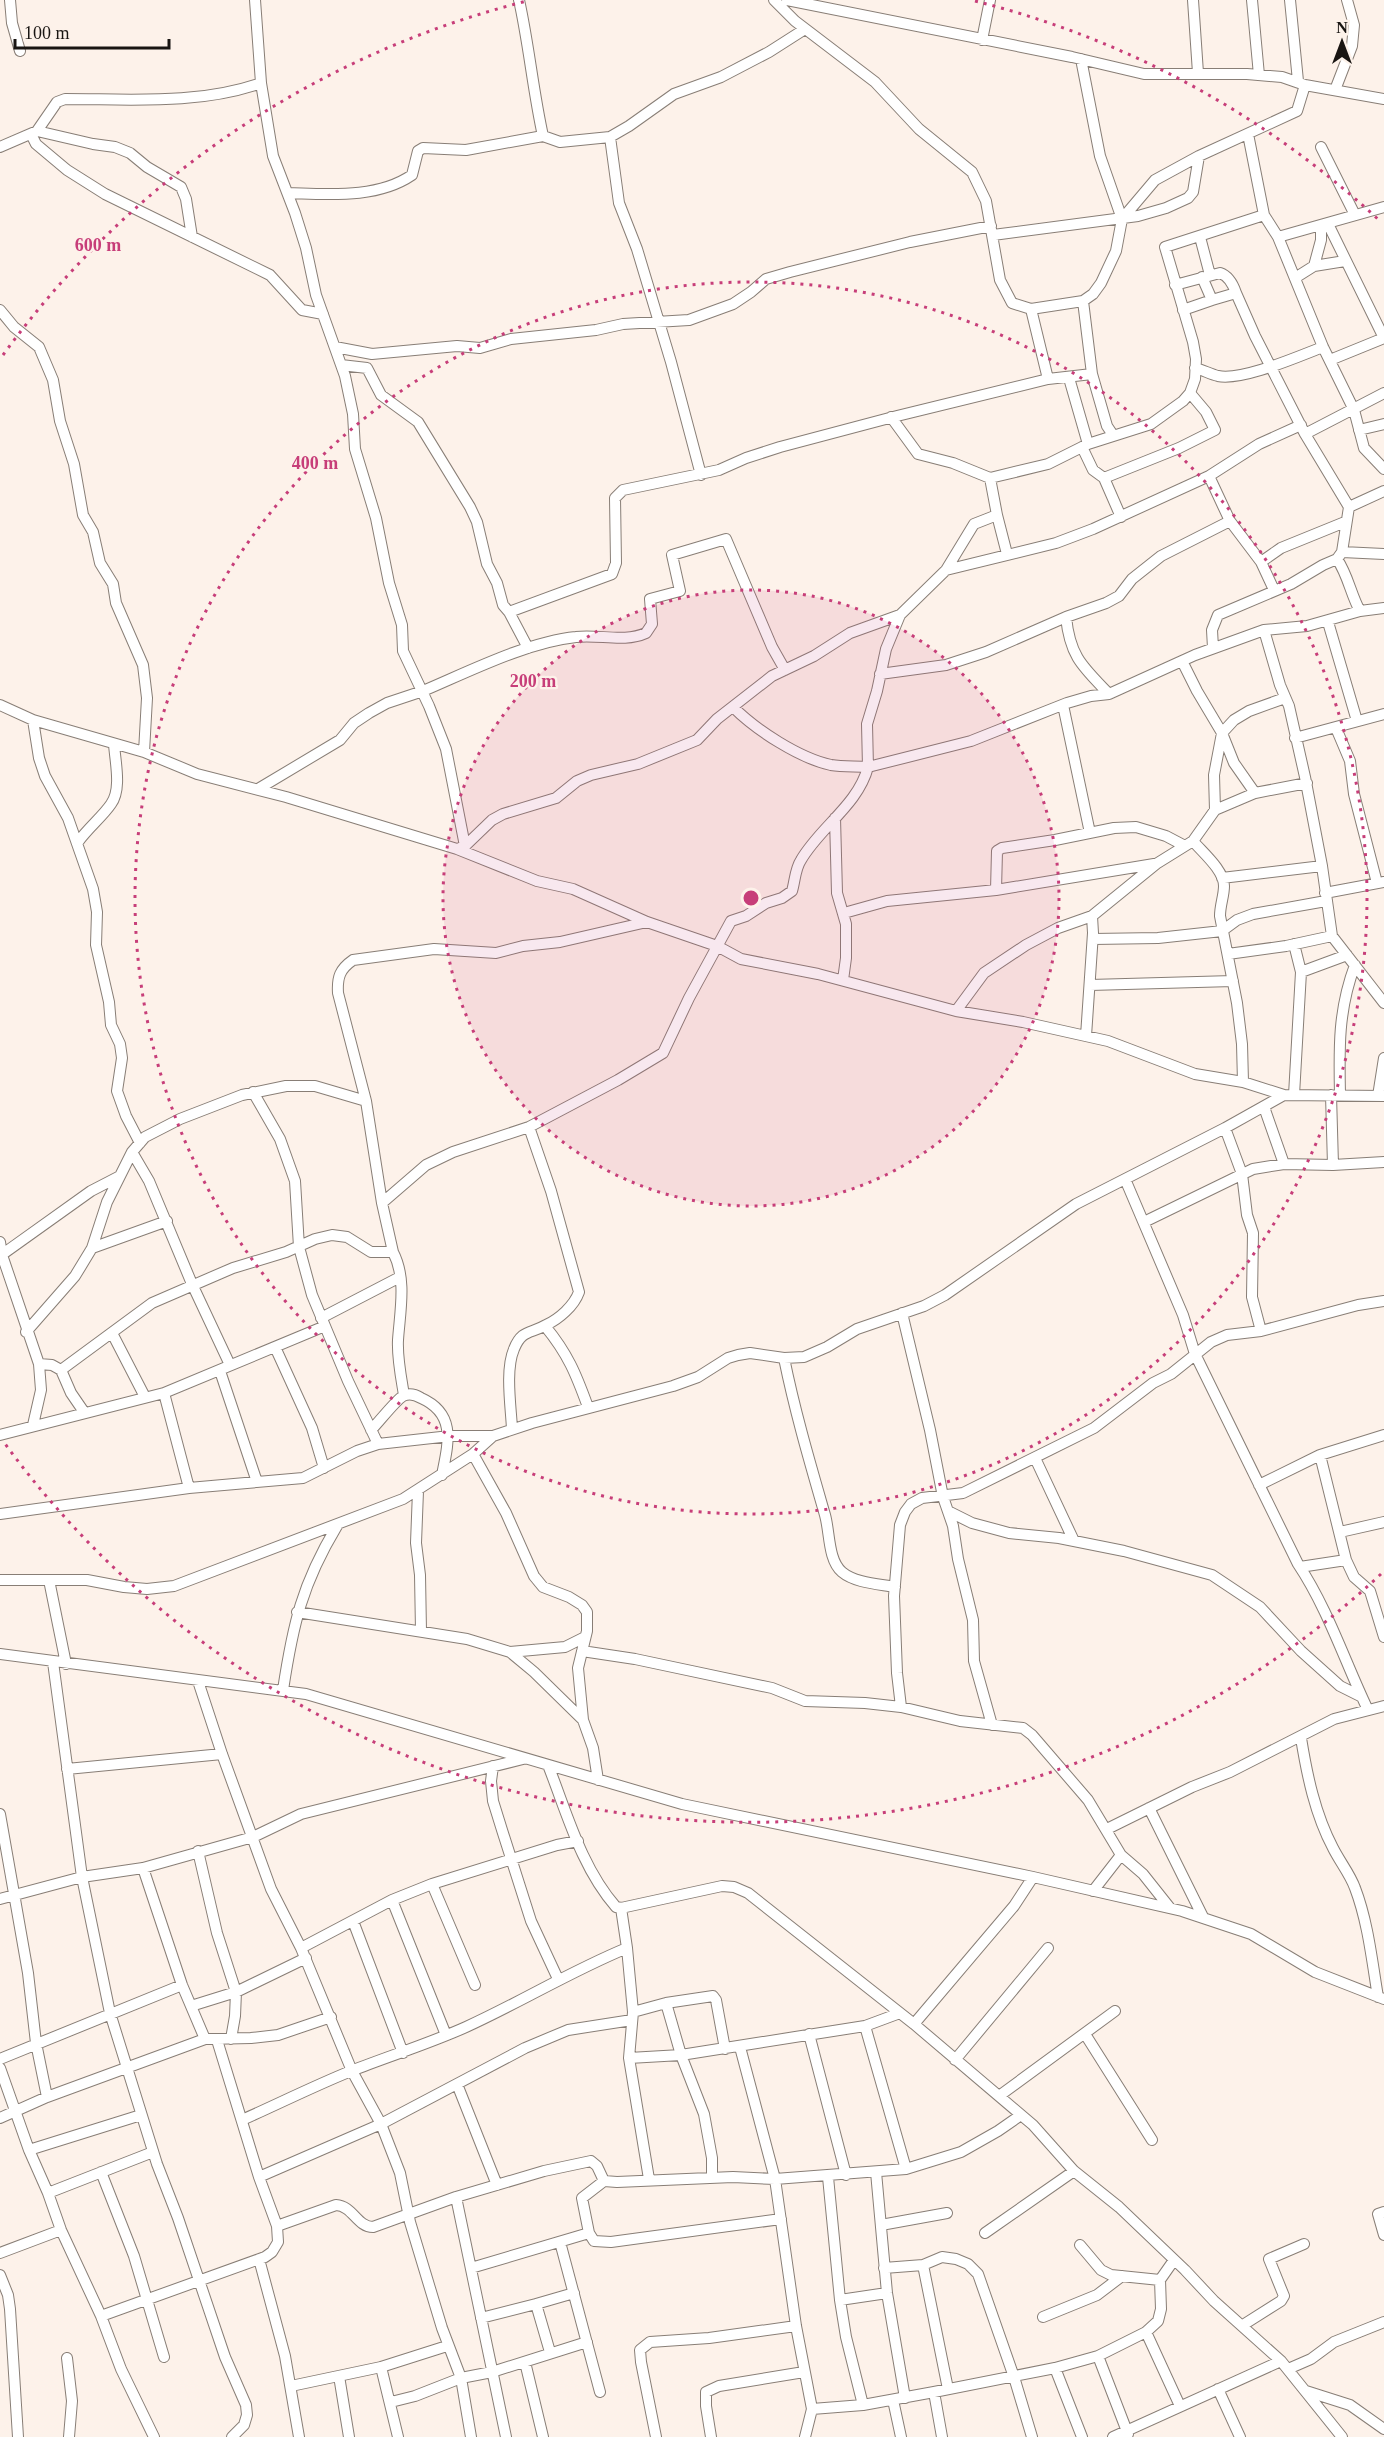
<svg xmlns="http://www.w3.org/2000/svg" width="1384" height="2437" font-family="Georgia,serif">
<style>
.lines{fill:none;stroke-linecap:round;stroke-linejoin:round}
.minor-casing{stroke:#887e76;stroke-width:12}
.minor{stroke:#fff;stroke-width:10}
.ring{fill:none;stroke:#c73e79;stroke-width:3;stroke-dasharray:3 6}
.centre{fill:#c73e79;stroke:#fdf2ea;stroke-width:3}
.ring-label{font-size:18px;text-anchor:middle;font-weight:bold;fill:#c73e79;stroke:#fdf2ea;stroke-width:4.5;stroke-linejoin:round;paint-order:stroke}
</style>
<rect width="100%" height="100%" fill="#fdf2ea"/>
<g class="lines">
<defs>
<path id="minor" d="M10,0L12,23L20,51
M255,0L261,83L273,156L295,213L306,248L316,295L345,376L353,414L355,449L376,518L389,583L402,625L403,651L429,706L446,749L465,846
M519,0C529,45 533,91 543,136
M774,0L795,21L875,82L919,129L972,172L986,201L1000,280L1012,303L1031,309L1048,379
M787,0L1072,57L1144,74H1247L1282,77L1305,85L1384,99
M1193,0L1198,73
M1252,0L1259,75
M1290,0L1298,81
M982,40L990,0
M1081,59L1100,156L1122,219
M1335,90L1352,46L1354,25L1347,0
M37,131L93,144L115,147L130,153L147,167L181,187L186,199L192,237
M31,134L36,144L67,170L105,194L270,275L302,310L323,314
M1248,134L1264,215L1278,237L1323,347L1354,410L1364,448L1384,469
M610,137L619,203L637,249L671,362L701,475
M0,147L37,131L57,102L65,99C130,99 199,105 261,83
M1321,147L1355,215
M288,193C328,194 377,199 412,175L418,151L423,148L466,150L543,136L560,142L610,137L629,126L674,94L721,77L769,52L805,29
M1328,224L1384,338L1330,360
M993,235L1138,216L1166,208L1188,198L1193,192L1199,156
M1200,237L1210,275
M1278,237L1384,207
M1314,266L1321,240V226
M1202,277L1212,300L1236,293L1255,336L1305,434L1349,507L1342,552L1337,559L1323,565L1291,584L1218,615L1212,630L1213,648
M1295,278L1314,266L1345,261
M1175,285L1220,273C1229,276 1233,284 1236,293
M1031,309L1083,301
M0,310L14,327L39,347L53,380L60,421L74,464L83,515L93,532L100,563L113,584L116,603L143,665L147,698L144,752
M1183,310L1212,300
M335,347L372,354L457,346L480,348L511,339L596,330L623,324L689,320L733,304L751,292L766,279L790,272L910,242L991,226
M341,365L367,368L381,395L418,422L470,507L477,522L487,564L497,583L503,605L509,612L528,648
M1195,368C1203,370 1210,374 1218,376C1243,381 1299,356 1323,347
M1092,374L1107,426L1113,435
M1069,378L1088,444
M891,417L918,454L953,463L990,478L1048,464L1088,444L1151,424L1183,401L1190,393L1195,379L1196,359L1193,342L1165,247L1264,215
M1359,430L1384,424
M1305,434L1384,393
M1082,447L1093,470L1104,478L1121,517
M1209,476L1230,521L1261,562L1274,590
M1104,478L1179,448L1215,430L1206,412L1190,393
M1349,507L1384,491
M997,515L1007,554
M1342,552L1384,554
M1337,559C1348,575 1351,595 1360,611
M1261,562L1281,548L1345,522
M946,570L1056,543L1093,529L1209,476L1259,444L1301,425
M509,612L612,574L616,563L615,498L623,490L719,470L746,458L780,447L897,416L1048,379L1092,374L1083,301L1093,294L1101,283L1116,251L1122,219L1155,180L1199,156L1297,111L1305,85
M1066,617C1070,657 1083,667 1109,694
M1328,622L1357,721
M1264,630L1280,685L1289,706L1305,777L1322,866L1332,936L1384,1003
M1182,661L1197,691L1222,733L1234,763L1255,793
M880,674L946,665L986,652L1066,617L1106,603L1119,596L1132,579L1161,556L1230,521
M0,705L33,720L144,752L197,774L286,797L457,849L537,881L573,889L647,922L717,946L741,959L818,974L956,1011L1023,1022L1108,1041L1195,1074L1243,1082L1284,1095
M1063,705L1090,833
M733,707C756,730 799,758 831,765C843,767 856,766 868,767L867,724L877,691L886,649L900,615
M33,720L39,758L45,776L68,818L93,889L97,912L96,945L109,1002L111,1025L120,1044L122,1058L117,1091L126,1116L140,1143
M1336,728L1350,761L1354,794L1377,883
M1295,738L1384,714
M258,789L340,740L354,723L369,713L387,703L423,691C468,672 527,642 576,637C599,634 624,643 646,633L652,624L650,599L680,591L672,555L726,539L772,647L785,670
M1215,810L1255,793L1307,783
M835,818L837,893L846,924V958L843,980
M1193,841C1202,852 1224,870 1224,886C1224,896 1220,905 1220,916L1237,1003L1242,1044L1243,1082
M78,842C88,828 103,816 111,804C122,789 115,761 114,744
M460,848L465,846L492,820L503,814L556,798L577,781L591,775L638,764L697,740L717,719L772,676L814,656L850,633L900,615L946,570L974,524L997,515L990,478
M1222,878L1322,866
M996,890L997,851L1002,848L1055,840L1114,828L1136,827L1166,836L1185,846
M1325,893L1384,882
M844,913L887,901L996,890L1154,864
M1093,939L1158,938L1222,931L1237,920L1253,914L1326,901
M1294,944L1301,972L1294,1095
M1228,954L1286,946L1332,936
M1301,972L1347,955
M1090,985L1233,981
M956,1011L984,973L1026,945L1058,928L1092,916L1156,864L1193,841L1215,810L1214,775L1222,733L1234,720L1249,711L1285,698
M1086,1036L1093,933L1092,916
M253,1092L280,1139L295,1181L299,1247L312,1295L348,1381L378,1444
M1331,1095L1333,1165
M1340,1095C1339,1049 1338,1010 1355,965
M1378,1096L1384,1058
M1264,1107L1284,1164
M1225,1128L1242,1174L1247,1215L1253,1233L1252,1297L1261,1331
M132,1152L149,1181L192,1284L230,1365
M1125,1179L1183,1315L1195,1354L1298,1564C1328,1609 1345,1662 1368,1710
M382,1203L426,1165L453,1152L529,1127L618,1080L663,1053L689,998L731,921L746,916L766,903L782,898L792,891C795,881 795,869 801,860C820,827 858,805 868,767L971,741L1067,703L1091,696L1109,694L1195,655L1264,630L1307,626L1360,611L1384,608
M1144,1222L1253,1169L1284,1164L1333,1165L1384,1162
M0,1242L2,1255L39,1364L41,1390L33,1425
M92,1248L167,1221
M393,1252L382,1203L366,1101L338,993C337,977 340,969 353,960L434,949L496,953L523,946L560,942L647,922
M0,1256L91,1191L120,1176
M902,1313L930,1430L943,1497L953,1526L958,1559L973,1620L974,1661L992,1725
M321,1318L400,1277
M545,1326C568,1354 576,1374 588,1407
M26,1332L75,1276L92,1248L107,1202L132,1152L145,1137L180,1119L242,1095L286,1086H315L366,1101
M112,1333L145,1397
M275,1347L312,1428L324,1468
M784,1358C795,1412 810,1463 825,1515C830,1533 828,1560 842,1572C855,1583 879,1584 895,1587
M39,1364L52,1365L61,1370L71,1393L84,1412
M61,1370L152,1303L233,1268L286,1252L315,1239L332,1235L347,1237L371,1252H393C407,1279 400,1311 398,1340C397,1358 401,1377 404,1395
M220,1371L257,1482
M164,1393L189,1488
M512,1429C511,1407 505,1370 514,1349C522,1329 531,1334 546,1325C559,1319 574,1306 579,1292L551,1191L529,1127
M371,1430C379,1422 395,1401 403,1396C409,1393 416,1395 421,1398C457,1414 448,1444 442,1475
M0,1435L164,1393L325,1326
M473,1454L506,1513L534,1576L543,1587L569,1597L582,1605L587,1612V1631L578,1668L583,1720L593,1748L598,1780
M1320,1455L1346,1560L1354,1577L1370,1591L1384,1637
M1035,1458L1074,1541
M1259,1485L1320,1455L1384,1435
M418,1491L416,1543L420,1575L421,1631
M948,1511L972,1523L1009,1533L1059,1538L1124,1551L1212,1575L1260,1607L1301,1651L1340,1686L1362,1697
M0,1514L189,1488L303,1478L357,1451L378,1444L450,1436H493L532,1423L673,1386L698,1377L728,1358L738,1355L750,1353L784,1358L804,1357L827,1347L857,1329L924,1306L945,1295L1076,1204L1225,1128L1284,1095L1384,1096
M1340,1532L1384,1522
M1300,1567L1346,1560
M0,1580H87L124,1587L147,1589L174,1586L403,1499L473,1454L493,1436
M49,1580L66,1664
M297,1612L467,1639L510,1652L534,1672L583,1720
M582,1651L635,1659L772,1688L805,1701L865,1703L901,1707L960,1721L1023,1728L1032,1735L1088,1800L1121,1855L1143,1874L1170,1908
M510,1652L565,1647L585,1637
M0,1654L306,1694L682,1804L1033,1877L1182,1911L1251,1934L1315,1972L1384,1999
M53,1662L82,1877L110,2013L157,2164L178,2218L225,2357L246,2405L247,2415L244,2425L232,2437
M198,1681L222,1754L271,1889L301,1948L352,2071L381,2124L400,2173L410,2222L442,2328L461,2378L471,2437
M283,1690C293,1624 302,1584 337,1526
M901,1707L897,1673L894,1596L900,1525L905,1512L911,1504L922,1498L963,1493L1094,1428L1153,1383L1171,1374L1211,1342L1227,1335L1261,1331L1358,1305L1384,1301
M1301,1738C1307,1775 1315,1814 1333,1848C1340,1862 1350,1874 1355,1888C1368,1922 1372,1961 1378,1997
M548,1765C567,1813 581,1867 616,1907L621,1908L722,1886L734,1887L748,1893L914,2024L1033,2125L1074,2171L1119,2207L1185,2270L1214,2301L1281,2361L1342,2437
M493,1766L491,1781L493,1801L502,1830L531,1921L558,1979
M67,1769L222,1754
M1149,1808L1203,1917
M0,1814L28,1973L36,2043L47,2097
M1107,1829L1192,1787L1230,1772L1334,1719L1384,1706
M198,1851L217,1933L236,1992L235,2016L231,2039
M143,1868L182,1985L205,2039
M432,1884L475,1985
M1093,1891L1121,1855
M0,1899L82,1877L143,1868L253,1837L301,1814L523,1759
M392,1900L446,2035
M353,1921L403,2053
M301,1948L392,1900L432,1884L557,1845L578,1841
M627,1948L633,2012L629,2058
M666,2003L681,2055L704,2114L712,2158V2178
M191,2006L236,1992L306,1958
M633,2012L666,2003L713,1996L716,2000L725,2049
M914,2024L1014,1906L1033,1877
M865,2026L906,2169
M809,2034L846,2175
M1085,2034L1152,2140
M740,2047L775,2179L796,2326L812,2409L805,2437
M0,2059L182,1985
M955,2060L1048,1948
M0,2068L29,2150L48,2193L61,2230L101,2316L121,2369L154,2437
M457,2084L497,2185
M999,2096L1115,2011
M0,2118L47,2097L205,2039L251,2038L278,2035L331,2017
M242,2120C278,2104 314,2086 351,2071C389,2056 428,2044 466,2027C521,2002 571,1971 627,1948L621,1908
M29,2150L141,2115
M101,2172L134,2256L164,2357
M876,2172L887,2293L905,2398
M259,2177L381,2124L525,2048L568,2030L632,2020
M828,2177L840,2300L846,2337L863,2405
M649,2179L629,2058L681,2055L865,2026L900,2013
M604,2181L582,2198L589,2233L594,2241L611,2242L781,2219
M48,2193L153,2152
M456,2197L506,2437
M1384,2212L1378,2214L1384,2235
M881,2225L947,2213
M277,2226L336,2205C353,2206 357,2227 373,2227L456,2197L544,2171L591,2161L597,2166L604,2181L617,2182L733,2177L775,2179L906,2169L961,2152L998,2131L1021,2115
M985,2233L1074,2171
M560,2242L600,2392
M1080,2245L1101,2270L1111,2275L1160,2280
M0,2253L61,2230
M259,2259L285,2356L299,2437
M923,2265L948,2389
M471,2268L589,2233
M884,2268L923,2265L942,2257L956,2259L968,2264L978,2274L1014,2377L1032,2437
M0,2275L8,2295L10,2309L18,2437
M840,2300L887,2293
M536,2304L574,2293
M101,2316L265,2257L272,2252L278,2242L277,2226L259,2177L217,2040
M1043,2317L1097,2295L1122,2276
M481,2318L536,2304L550,2352
M1243,2325L1281,2301L1284,2296L1269,2259L1304,2244
M1146,2332L1180,2406
M1098,2356L1128,2434
M67,2358L72,2401L69,2437
M525,2362L543,2437
M381,2367L447,2346
M1055,2368L1082,2437
M1288,2369L1311,2359L1334,2342L1384,2322
M339,2376L349,2437
M291,2386L381,2367L398,2437
M1218,2389L1240,2437
M1306,2391L1350,2405L1384,2429
M934,2392L942,2437
M893,2400L901,2437
M391,2402L415,2396L461,2378L492,2372L587,2342
M812,2409L863,2405L934,2392L1055,2368L1098,2356L1146,2332L1158,2321L1161,2309L1160,2280L1174,2260
M656,2437L641,2362L640,2350L650,2342L709,2338L796,2326
M711,2437L706,2406V2392L719,2386L804,2372
M1113,2437L1281,2361"/>
</defs>
<use href="#minor" class="minor-casing"/>
<use href="#minor" class="minor"/>
</g>
<circle cx="751" cy="898" r="308" fill="#c73e79" fill-opacity=".12"/>
<g class="ring">
<circle cx="751" cy="898" r="308"/>
<circle cx="751" cy="898" r="616"/>
<path d="M1381 1574A924 924 0 0 1 3 1441M3 355A924 924 0 0 1 527 1M975 1A924 924 0 0 1 1381 222"/>
</g>
<circle cx="751" cy="898" r="9" class="centre"/>
<g class="ring-label">
<text x="98" y="251">600 m</text>
<text x="315" y="469">400 m</text>
<text x="533" y="687">200 m</text>
</g>
<g transform="translate(1342 42)" stroke="#fdf2ea" stroke-width="4.5" paint-order="stroke">
<path d="M0-4.5L10 22L0 15L-10 22Z" fill="#191512"/>
<text y="-9" font-size="16" font-weight="bold" text-anchor="middle" fill="#191512">N</text>
</g>
<path d="M15 39v9h154v-9" fill="none" stroke="#191512" stroke-width="3"/>
<text x="24" y="39" font-size="18" fill="#191512" stroke="#fdf2ea" stroke-width="4.5" paint-order="stroke">100 m</text>
</svg>
